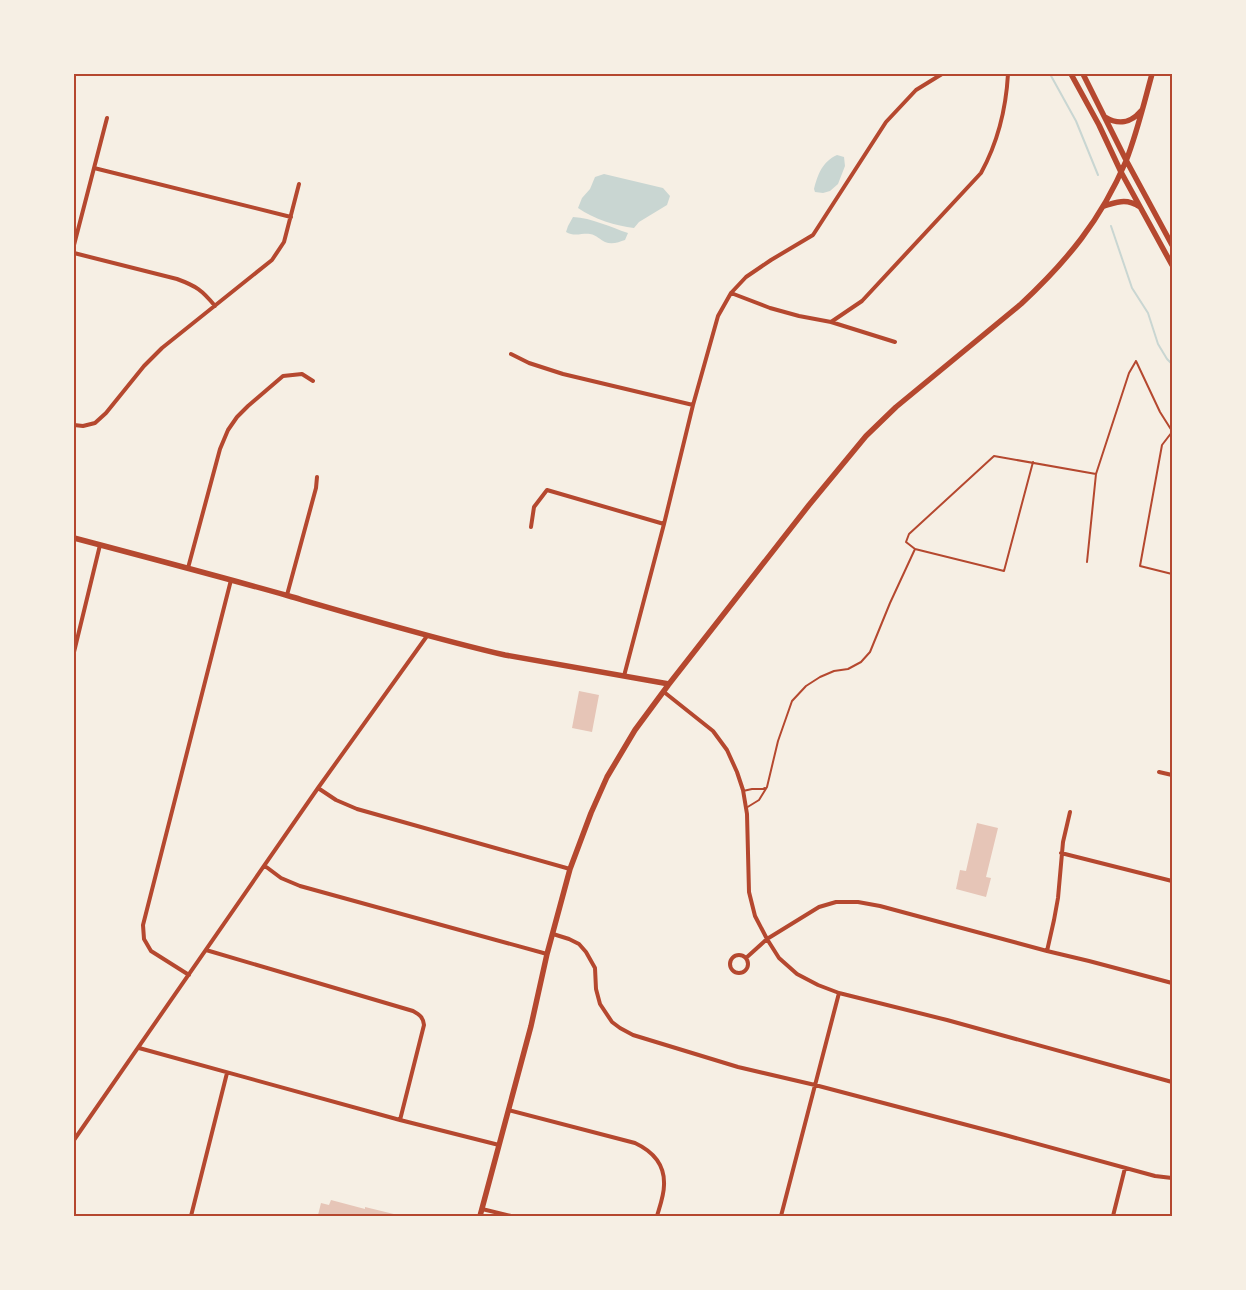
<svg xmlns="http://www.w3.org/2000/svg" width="1246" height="1290" font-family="'Noto Serif',serif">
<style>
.water{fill:#c9d6d2}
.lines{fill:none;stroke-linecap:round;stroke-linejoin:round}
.stream{stroke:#c9d6d2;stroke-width:2}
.building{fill:#e6c5b7}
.service{stroke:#b5482f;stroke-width:2}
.minor{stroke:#b5482f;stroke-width:4}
.secondary{stroke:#b5482f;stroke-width:5.5}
.neatline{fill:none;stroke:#b5482f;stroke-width:2}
</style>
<rect width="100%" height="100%" fill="#f6efe4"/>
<path class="water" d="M837,155L844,157L845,166L838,184L830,191L823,193L815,192L814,189C818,174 822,162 837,155Z
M604,174L663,188L670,196L667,205L639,222L634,228C616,226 594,219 578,208L582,198L590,189L595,177Z
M573,217C592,218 610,227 628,233L625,240C619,242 612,245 605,242C600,240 597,235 590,234C582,233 574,237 566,232L568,226Z"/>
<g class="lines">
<path class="stream" d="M1050,74L1076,121L1098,175
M1171,84L1172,85
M1111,226L1132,288L1148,313L1158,344L1167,359L1172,364"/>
</g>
<path class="building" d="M579,691L599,695L592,732L572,728Z
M977,823L998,828L986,877L991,878L986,897L956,889L960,870L966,871Z
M331,1200L365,1209V1207L402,1216H324L318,1215L321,1203L329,1205Z"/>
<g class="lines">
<path class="service" d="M1136,361L1160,412L1172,431
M1172,432L1162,445L1140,566L1172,574
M1033,462L1004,571L915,549L906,542L909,534L994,456L1096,474
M1087,562L1096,474L1129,373L1136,361
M743,791L752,789H763L765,788
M746,808L759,800L767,787L778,741L792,701L806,686L820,677L834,671L848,669L861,662L870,652L890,603L915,549"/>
<path class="minor" d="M94,168L291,217
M74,245L107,118
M74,253L177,279C196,286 202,290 215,306
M731,293L770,308L799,316L831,322L895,342
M831,322L862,301L981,173C998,142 1006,109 1008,74
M511,354L529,363L563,374L693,405
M74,425L83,426L95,423L106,413L144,366L162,348L272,260L284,242L299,184
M531,527L534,507L547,490L664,524
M188,568L220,449L228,430L237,417L248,406L283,376L302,374L313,381
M287,595L316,488L317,477
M74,652L100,545
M624,676L664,524L693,405L718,316L731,293L746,277L771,260L813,235L886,122L916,90L942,74
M664,692L713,731L727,750L737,772L743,790L747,814L749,892L755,916L767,939L779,958L797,974L818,985L839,993L947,1020L1172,1082
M1159,772L1172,775
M318,788L336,800L357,809L570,869
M1061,853L1172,881
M265,866L281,878L300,886L547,954
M553,934L569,939L579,944L586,952L595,968L596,989L600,1004L612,1022L620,1028L633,1035L738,1067L815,1085L1005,1135L1155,1176L1172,1178
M206,950L413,1011C420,1015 423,1017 424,1025L400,1120
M1047,951L1054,920L1058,898L1063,842L1070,812
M730 964a9 9 0 1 1 18 0a9 9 0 1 1-18 0Z
M746,958L767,939L819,907L836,902H858L880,906L1047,951L1089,961L1172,983
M189,975L151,951L144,939L143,925L231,580
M139,1048L400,1120L499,1145
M508,1110L635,1143C652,1151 665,1164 664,1185C664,1195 660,1206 657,1216
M74,1140L318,788L427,636
M482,1209L511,1216
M191,1216L227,1073
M781,1216L839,993
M1113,1216L1125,1168"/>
<path class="secondary" d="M1071,74L1099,125L1121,172L1172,265
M1083,74L1126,160L1172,245
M1105,117C1118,125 1131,123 1141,111
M1104,206C1118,202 1126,198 1140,207
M74,538C146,557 218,576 289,596C361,617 432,638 505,655L669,684
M480,1216L531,1026L547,954L570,869L591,813L607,777L635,730L669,684L809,505L866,436L896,407L1021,304C1067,261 1101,220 1126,161C1137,133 1144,103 1152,74"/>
</g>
<rect width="1246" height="1290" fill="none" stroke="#f6efe4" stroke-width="150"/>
<rect x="75" y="75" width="1096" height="1140" class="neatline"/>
</svg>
